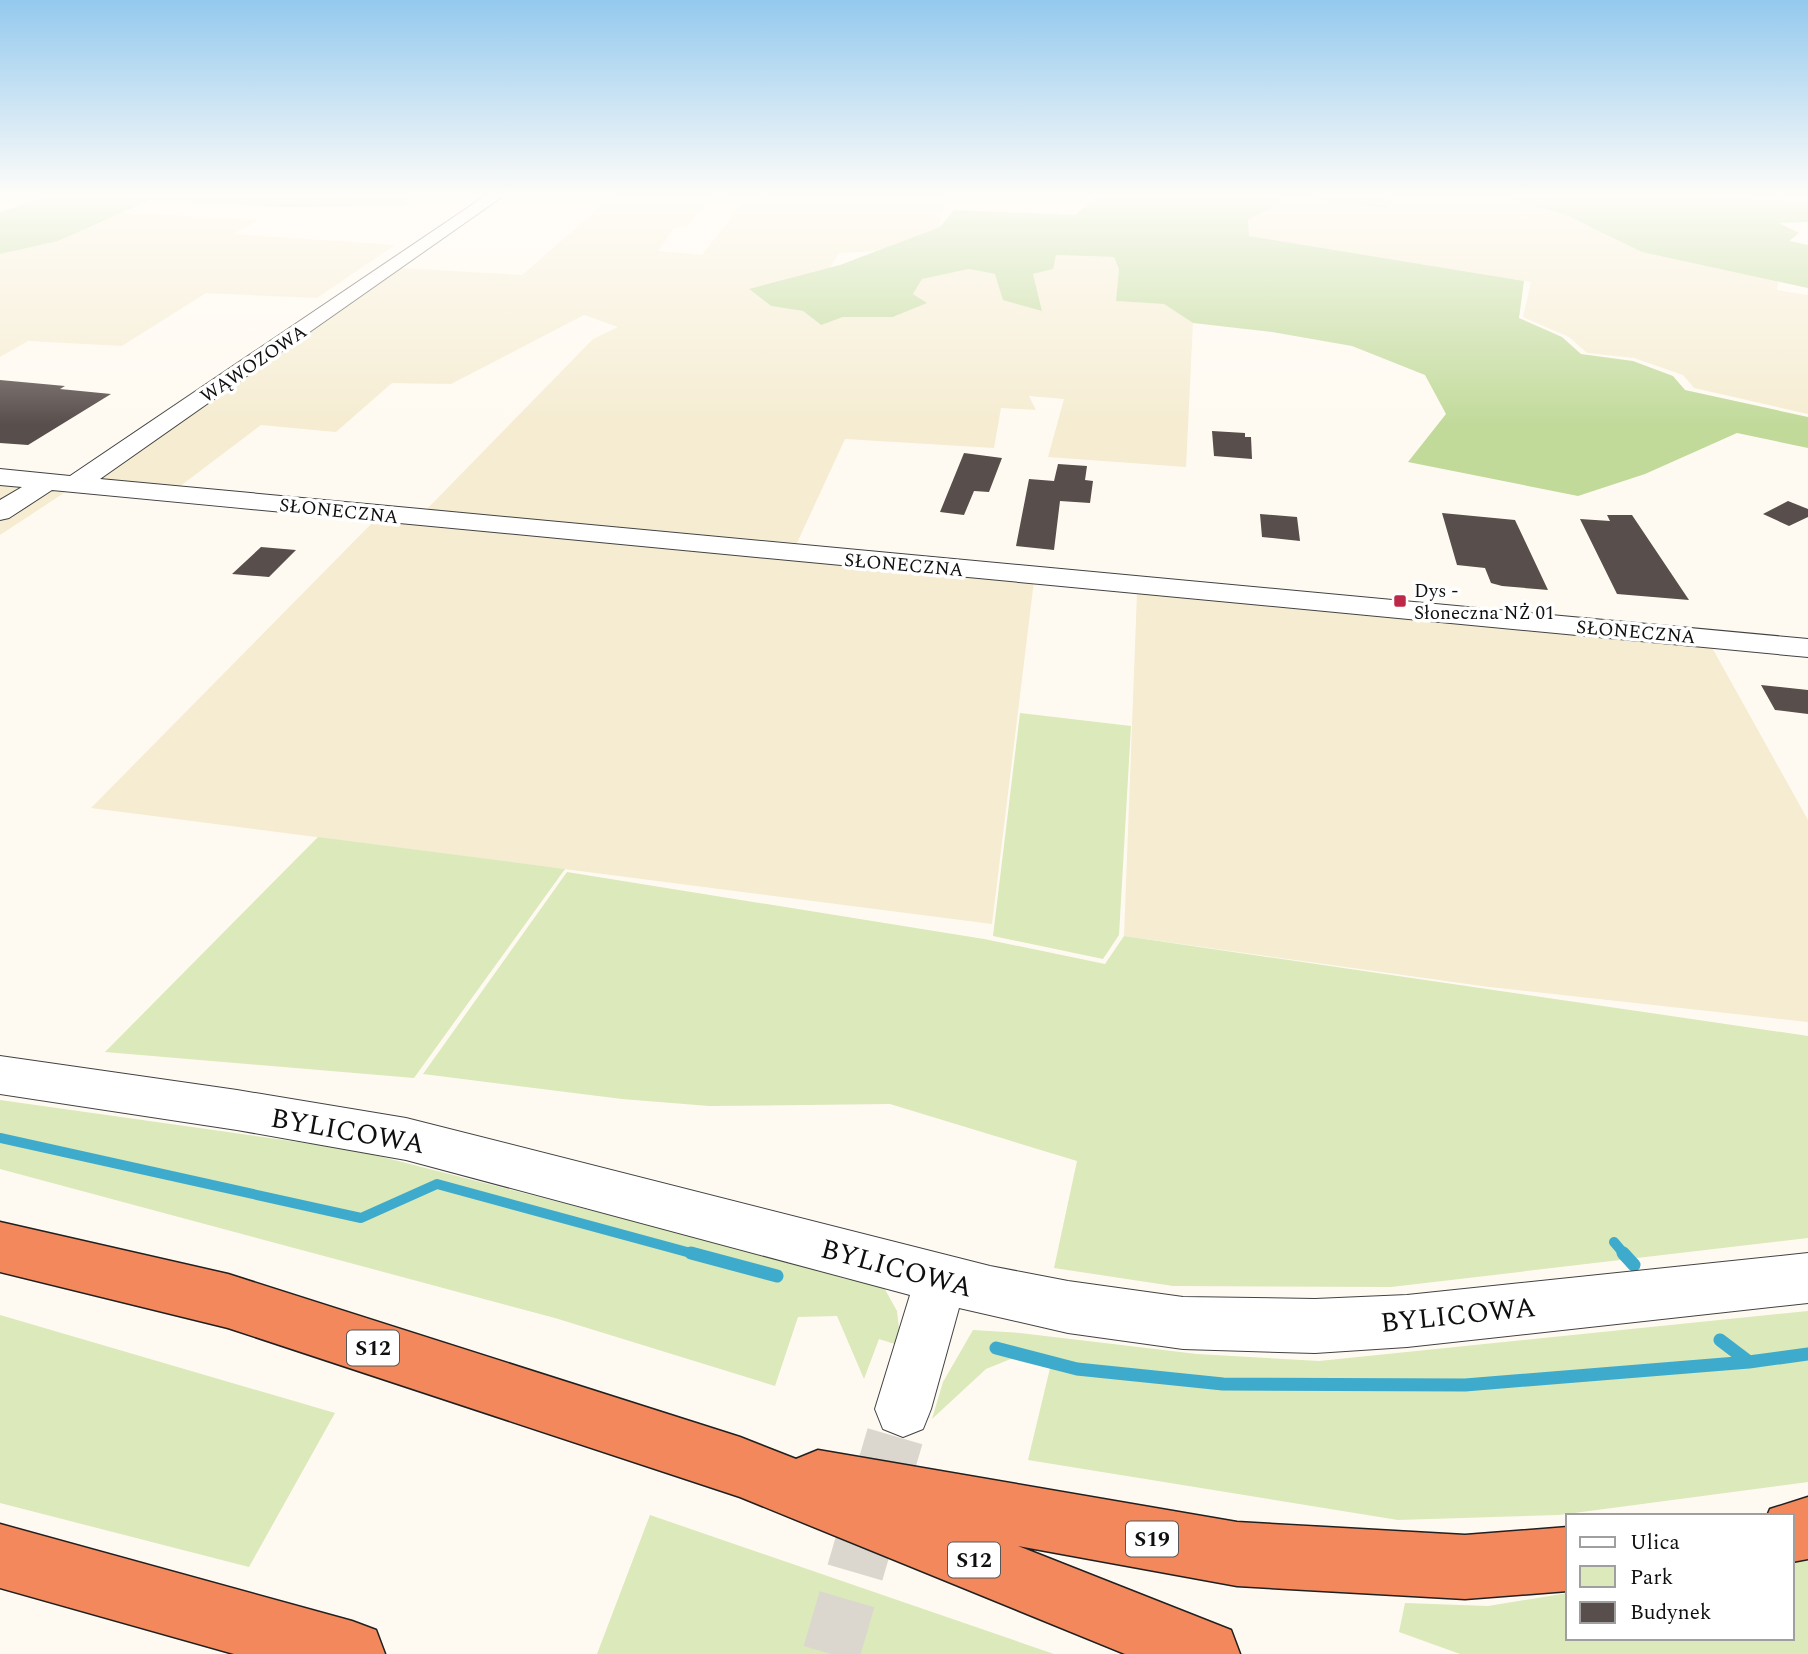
<svg xmlns="http://www.w3.org/2000/svg" width="1808" height="1654" font-family="Spectral,serif">
<style>
.farmland{fill:#f5ecd1;fill-rule:evenodd}
.green{fill:#dbe9bb}
.forest{fill:#c1da9a}
.lines{fill:none;stroke-linecap:round;stroke-linejoin:round}
.stream-far1{stroke:#3eabcc;stroke-width:10}
.stream{stroke:#3eabcc;stroke-width:13}
.building{fill:#584e4b}
.minor-tunnel{stroke:#dbd7cf;stroke-width:57;stroke-dasharray:57 28;stroke-linecap:butt}
.minor-casing{stroke:#424242;stroke-width:2}
.highway-casing{stroke:#202020;stroke-width:3}
.minor{fill:#fff;fill-rule:evenodd}
.highway{fill:#f2885c;fill-rule:evenodd}
.poi-dot{fill:#be2848;stroke:#fff;stroke-width:2.5}
.labels{text-anchor:middle;stroke-width:7;stroke-linejoin:round;paint-order:stroke}
.far-street-label{font-size:19px;fill:#0f0f0f;stroke:#fff}
.far-poi-label{font-size:19px;fill:#0f0f0f;stroke:#fff;text-anchor:start}
.shield{fill:#fff;stroke:#575757;stroke-width:2}
.shield-label{font-size:21px;font-weight:bold;fill:#0f0f0f}
.near-street-label{font-size:28px;fill:#0f0f0f;stroke:#fff}
</style>
<rect width="100%" height="100%" fill="#fffaf1"/>
<path class="farmland" d="M615,194H945L940,227L877,251L839,253L830,268L750,290L771,306L803,311L820,325L843,317H894L926,303L913,294L922,279L969,269L995,274L1042,311L1033,274L1052,269L1056,255L1115,257L1119,269L1116,301L1164,304L1193,323L1186,467L1048,457L1064,399L1029,396L1036,410L1001,408L994,448L845,439L797,543L426,510L593,339L618,327L584,315L451,384L392,383L336,432L261,425L179,487L94,479L401,268L522,275ZM712,198L745,200L702,255L658,251L674,228L687,226Z
M1381,194H1501L1510,199L1566,215L1642,252L1750,274L1778,282L1777,290L1808,295V414L1694,388L1683,375L1634,358L1587,353L1569,337L1523,317L1531,282L1249,236L1248,220L1277,205L1285,196L1385,208L1392,203Z
M1684,194H1808V204L1736,199Z
M122,212L259,220L233,234L395,245L317,298L206,293L122,346L28,341L0,357V254L58,241Z
M0,484L67,491L0,535Z
M375,520L1034,581L992,924L91,808Z
M1137,593L1710,644L1808,820V1022L1489,987L1124,936Z"/>
<path class="green" d="M1020,713L1131,726L1119,935L1103,959L993,936Z
M318,837L565,869L414,1078L105,1052Z
M567,872L984,939L1105,964L1124,936L1808,1036V1238L1391,1287L1173,1286L1054,1268L1077,1161L890,1104L709,1106L622,1099L423,1074Z
M0,1100L355,1150L786,1260L845,1279L882,1284L897,1311L901,1346L879,1339L864,1379L837,1316L798,1317L775,1386L555,1318L0,1169Z
M1808,1311V1482L1559,1515L1398,1520L1028,1460L1051,1364L1018,1356L986,1369L932,1419L943,1382L973,1330L1020,1333L1197,1354L1319,1361Z
M0,1315L335,1413L249,1567L0,1503Z
M650,1515L1054,1654H597Z
M1808,1556V1654H1460L1399,1632L1405,1603L1488,1606L1568,1593V1638H1792V1558Z"/>
<path class="forest" d="M55,194H410L406,205L286,207L150,200L58,241L0,254V212Z
M1099,194H1381L1392,203L1385,208L1285,196L1277,205L1248,220L1249,236L1524,281L1519,318L1562,337L1581,354L1633,361L1673,376L1685,390L1808,417V448L1737,433L1645,474L1578,496L1408,462L1446,414L1425,375L1352,346L1272,332L1193,323L1164,304L1116,301L1119,269L1114,257L1056,255L1053,269L1033,274L1042,311L1003,300L995,274L969,269L922,279L913,294L927,303L893,317H843L821,325L803,311L771,306L749,289L840,265L940,227L954,210L1075,215Z
M1501,194H1686L1808,204V222L1779,223L1799,233L1789,241L1808,245V288L1642,252L1566,215L1510,199Z"/>
<g class="lines">
<path class="stream-far1" d="M0,1138L361,1218L437,1184L698,1255
M1614,1242L1625,1255"/>
<path class="stream" d="M691,1253L777,1276
M1623,1253L1634,1265
M1720,1340L1749,1362
M996,1348L1077,1369L1223,1384L1465,1385L1749,1362L1808,1354"/>
</g>
<path class="building" d="M0,380L65,386L60,389L111,394L28,445L0,443Z
M1212,431L1245,433V437H1251L1252,459L1214,456Z
M964,453L1002,458L989,492L974,491L964,515L940,512Z
M1058,464L1087,466L1085,480L1093,481L1090,503L1060,501L1054,550L1016,546L1029,479L1054,481Z
M1788,501L1808,509V517L1789,526L1763,514Z
M1442,513L1515,520L1548,590L1502,586L1491,583L1485,568L1457,565Z
M1260,514L1297,517L1300,541L1262,537Z
M1607,515H1632L1689,600L1617,594L1580,519L1610,521Z
M261,547L296,550L269,577L232,574Z
M1761,685L1808,690V714L1775,710Z"/>
<g class="lines">
<path class="minor-tunnel" d="M831,1654L903,1409"/>
<defs>
<path id="minor" d="M488,194H506L100,479L1808,639V657L52,490L9,518L0,520V500L22,487L0,485V469L70,476Z
M0,1056L237,1090L406,1118L990,1266L1068,1281L1183,1297L1315,1299L1407,1295L1808,1253V1303L1407,1347L1315,1353L1183,1349L1068,1333L959,1308L931,1409L923,1429L903,1437L883,1429L875,1409L910,1295L406,1160L237,1130L0,1094Z"/>
<path id="highway" d="M0,1222L228,1274L740,1437L796,1459L818,1450L1237,1522L1465,1535L1568,1527V1591L1465,1599L1237,1586L1018,1546L1231,1630L1240,1654H1125L740,1497L228,1328L0,1272Z
M1808,1497V1559L1792,1562V1516H1767L1770,1509Z
M0,1524L352,1621L376,1630L385,1654H234L0,1588Z"/>
</defs>
<use href="#minor" class="minor-casing"/>
<use href="#highway" class="highway-casing"/>
<use href="#minor" class="minor"/>
<use href="#highway" class="highway"/>
</g>
<linearGradient id="sky" x2="0" y2="1"><stop stop-color="#94c9ee"/><stop offset="0.46" stop-color="#fffdf9"/><stop offset="1" stop-color="#fffdf9" stop-opacity="0"/></linearGradient>
<rect width="1808" height="425" fill="url(#sky)"/>
<rect class="poi-dot" x="1393" y="594" width="14" height="14" rx="3.5"/>
<g class="labels">
<g class="far-street-label">
<text transform="translate(253 363) rotate(-34)" y="7">WĄWOZOWA</text>
<text transform="translate(339 510) rotate(6)" y="7">SŁONECZNA</text>
<text transform="translate(904 564) rotate(5)" y="7">SŁONECZNA</text>
<text transform="translate(1636 631) rotate(5)" y="7">SŁONECZNA</text>
</g>
<g class="far-poi-label">
<text x="1414" y="597">Dys -<tspan x="1414" dy="22">Słoneczna NŻ 01</tspan></text>
</g>
<g class="shield">
<rect x="347" y="1330.5" width="52" height="35" rx="5"/>
<rect x="1126" y="1521.5" width="52" height="35" rx="5"/>
<rect x="948" y="1542.5" width="52" height="35" rx="5"/>
</g>
<g class="shield-label">
<text x="373" y="1355">S12</text>
<text x="1152" y="1546">S19</text>
<text x="974" y="1567">S12</text>
</g>
<g class="near-street-label">
<text transform="translate(348 1130) rotate(10)" y="10">BYLICOWA</text>
<text transform="translate(897 1267) rotate(15)" y="10">BYLICOWA</text>
<text transform="translate(1458 1314) rotate(-6)" y="10">BYLICOWA</text>
</g>
</g>
<rect x="1566" y="1514" width="228" height="126" fill="#ffffff" stroke="#9f9f9f" stroke-width="2"/>
<rect x="1580" y="1537" width="35" height="10" fill="#ffffff" stroke="#9f9f9f" stroke-width="2"/>
<text x="1630" y="1549" font-size="21" fill="#0f0f0f">Ulica</text>
<rect x="1580" y="1566" width="35" height="21" fill="#dbe9bb" stroke="#9f9f9f" stroke-width="2"/>
<text x="1630" y="1584" font-size="21" fill="#0f0f0f">Park</text>
<rect x="1580" y="1602" width="35" height="21" fill="#584e4b" stroke="#9f9f9f" stroke-width="2"/>
<text x="1630" y="1619" font-size="21" fill="#0f0f0f">Budynek</text>
</svg>
